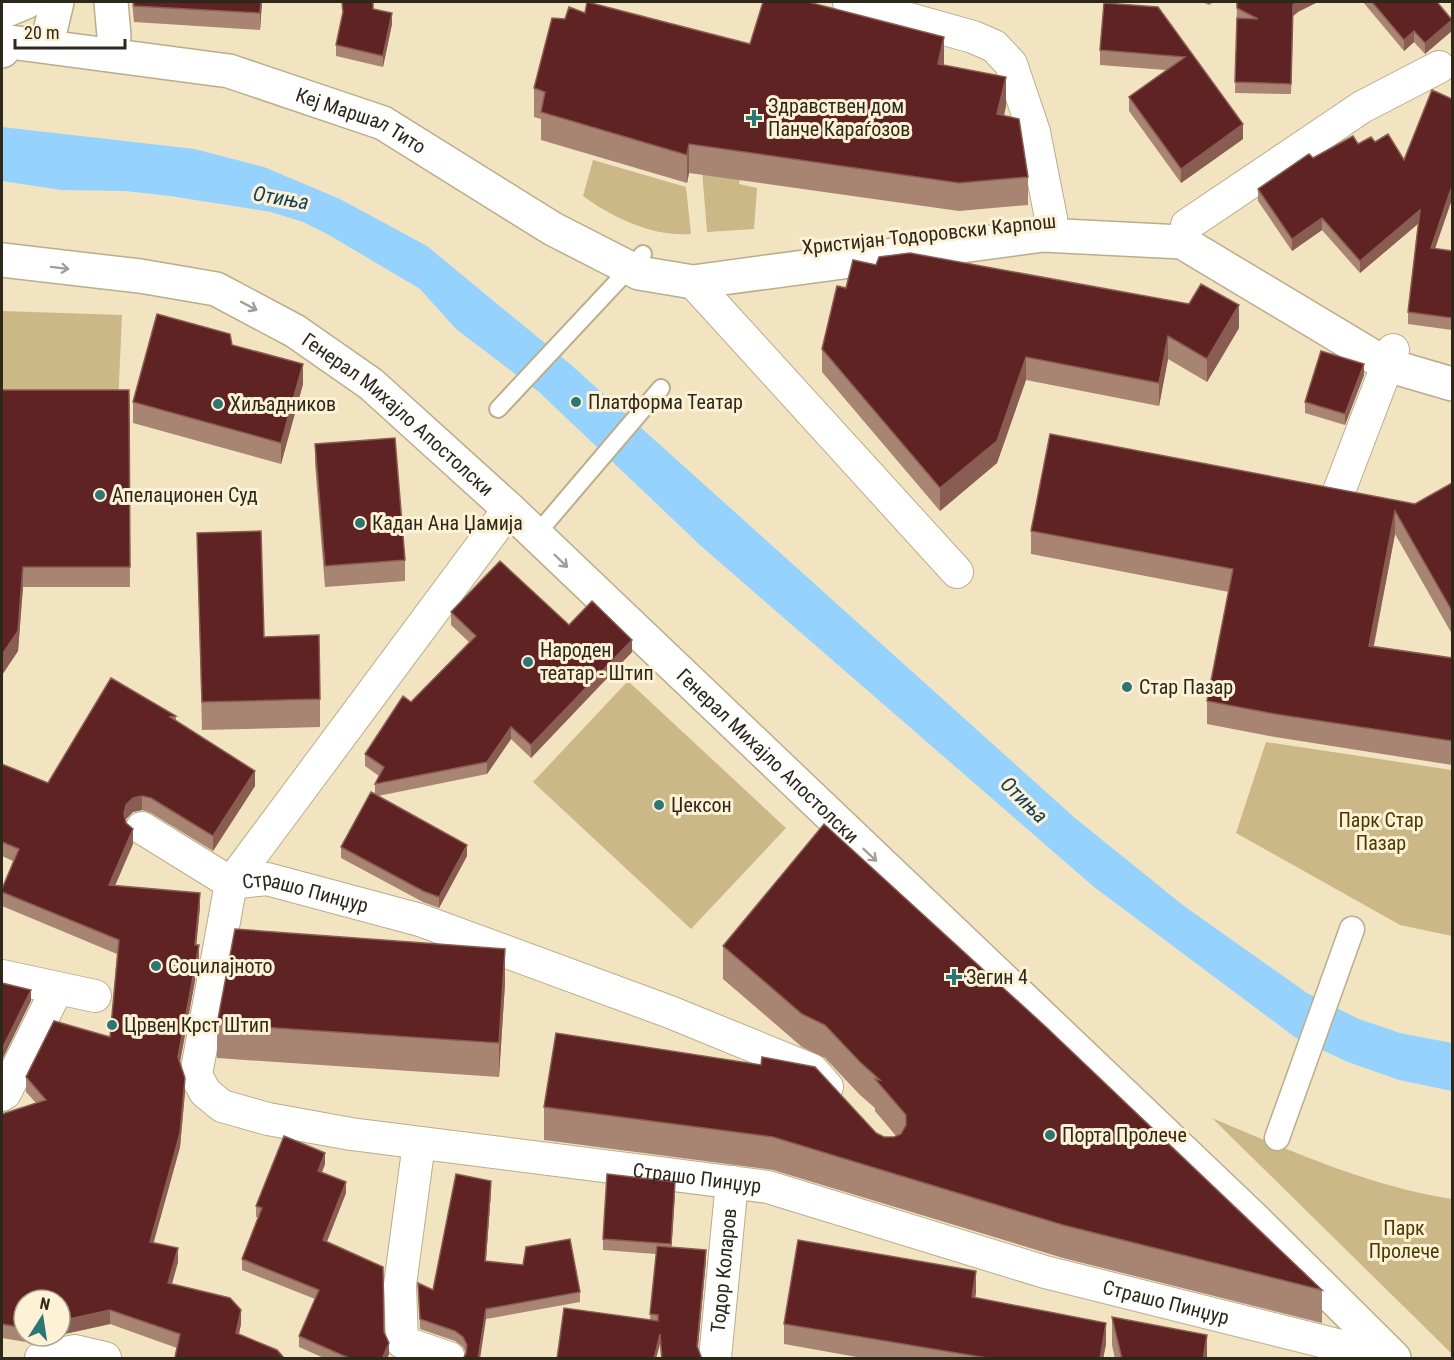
<svg xmlns="http://www.w3.org/2000/svg" width="1454" height="1360" font-family="'Roboto Condensed',sans-serif">
<style>
.green{fill:#ccb886}
.water{fill:#96d2fe}
.lines{fill:none;stroke-linecap:round;stroke-linejoin:round}
.service-casing{stroke:#baad8b;stroke-width:20}
.pedestrian-casing{stroke:#baad8b;stroke-width:27}
.minor-casing{stroke:#baad8b;stroke-width:34}
.tertiary-casing{stroke:#baad8b;stroke-width:36}
.service{stroke:#fff;stroke-width:16}
.pedestrian{stroke:#fff;stroke-width:24}
.minor{stroke:#fff;stroke-width:32}
.tertiary{stroke:#fff;stroke-width:33}
.wall{fill:#a88472}
.shaded-wall{fill:#8a5d52}
.building{fill:#5e2322;stroke:#8a5d52;stroke-width:1.5}
.oneway{stroke:#a19e98}
.poi-dot{fill:#2c7676;stroke:#fdf1d6;stroke-width:2}
.labels{text-anchor:middle;stroke-width:6;stroke-linejoin:round;paint-order:stroke}
.poi-label{font-size:20px;fill:#2e281b;stroke:#fdf1d6;text-anchor:start}
.street-label{font-size:20px;fill:#2e281b;stroke:#fdf1d6}
.park-label{font-size:20px;fill:#4b3903;stroke:#fdf1d6}
.water-label{font-size:21px;font-style:italic;fill:#11405d;stroke:#fdf1d6}
</style>
<rect width="100%" height="100%" fill="#f2e4c1"/>
<path class="green" d="M749,135L739,184L757,188L754,229L707,232L700,146Z
M593,160L686,187L691,234C653,237 613,218 583,196Z
M2,311L122,315L118,406L2,402Z
M628,681L786,828L691,929L533,782Z
M1266,742L1452,770V936L1400,925L1236,833Z
M1212,1118C1291,1151 1368,1186 1452,1199V1354Z"/>
<path class="water" d="M2,127L195,149L264,167L340,199L427,246L569,363L1075,818L1184,906L1307,993L1359,1019L1400,1033L1452,1043V1091L1399,1080L1348,1062L1296,1038L1094,887L701,546L539,392L456,329L420,289L329,235L303,222L271,212L170,196L125,191L61,190L2,181Z"/>
<g class="lines">
<defs>
<path id="service" d="M498,409L643,254
M535,536L661,388"/>
<path id="pedestrian" d="M1277,1138L1352,929"/>
<g id="minor">
<path d="M849,2L973,37L994,46L1011,64L1034,132L1051,218"/>
<path d="M1187,225L1362,107L1439,67"/>
<path d="M693,282L957,572"/>
<path d="M1338,494L1393,350"/>
<path id="s1" d="M509,509L231,883L267,879L420,920L670,1012L812,1070L827,1087"/>
<path id="s2" d="M142,828L231,883L196,1075L205,1092L222,1106L268,1119L351,1134L768,1187L1045,1272L1389,1358"/>
<path d="M2,976L95,996"/>
<path d="M2,1095L5,1093L57,989"/>
<path d="M419,1143L400,1285L402,1342L449,1358"/>
<path d="M41,1358L75,1351L105,1358"/>
<path id="s3" d="M715,1358L732,1182"/>
</g>
<g id="tertiary">
<path d="M111,2L114,36"/>
<path d="M2,12L26,2"/>
<path d="M51,27L57,2"/>
<path id="s4" d="M2,51L10,42L229,71L383,123L553,229L639,273L693,282L1043,235L1182,242L1387,365L1452,384"/>
<path id="s5" d="M2,260L140,276L216,289L295,331L371,384L509,509L1255,1220L1394,1358"/>
</g>
</defs>
<use href="#service" class="service-casing"/>
<use href="#pedestrian" class="pedestrian-casing"/>
<use href="#minor" class="minor-casing"/>
<use href="#tertiary" class="tertiary-casing"/>
<use href="#service" class="service"/>
<use href="#pedestrian" class="pedestrian"/>
<use href="#minor" class="minor"/>
<use href="#tertiary" class="tertiary"/>
</g>
<path class="wall" d="M132,2H262L260,30L134,22Z
M1202,2H1214L1209,5Z
M1237,2L1298,12L1293,16L1291,94L1235,93Z
M1363,2H1437L1425,54L1414,42L1404,51Z
M1158,7L1243,139L1181,183L1129,111V97L1166,70L1100,65V50Z
M373,9L392,24L383,67L336,56V45Z
M585,13L750,44L944,65L1006,106L1004,116L1028,177V205L959,211L689,173L687,183L541,140V119L534,117V88L565,19Z
M1452,99V202H1451L1435,249L1452,251V330L1408,324V312L1418,224L1360,273L1322,230L1292,251L1258,201V189L1313,158L1358,144L1375,142L1404,160Z
M876,265L1239,328L1207,382L1168,359L1159,406L1026,380L997,463L940,511L822,372V349L846,288Z
M232,345L303,384L281,464L133,423V402Z
M1364,375L1345,425L1305,413V402Z
M2,390H129L130,587H23L18,651L2,675Z
M315,444L405,560V581L325,587L315,464Z
M1452,483V634L1395,534L1374,646L1452,658V765L1275,737L1207,724V701L1229,592L1031,554V531L1415,504Z
M197,533L264,637L320,699V727L202,730Z
M451,612L569,625L632,652L531,758L511,739L487,774L378,796L467,856L439,908L423,902L341,858V847L375,795V784L379,776L365,766V754L411,702L469,642L451,625Z
M111,678L176,716V721L255,786L213,851L151,813L142,810L133,812L126,819V821L133,844L115,886L200,907L196,945L199,959L180,1063L185,1092L180,1147L153,1242L178,1262L172,1284L241,1324L239,1334L285,1359H175L177,1348L110,1324L60,1335V1300H24V1336H55L26,1342L2,1338V1114L36,1103L26,1092V1077L110,1037L117,954L2,906V889L13,861L2,856V764L48,783Z
M723,946L1322,1290V1323L1063,1258L773,1170L544,1140V1107L876,1133L884,1137H894L896,1136L875,1111V1108L860,1095L825,1058L802,1047L723,979Z
M505,983L499,1077L217,1058V1024Z
M325,1164L322,1172L346,1193L327,1242L384,1332L389,1354L387,1359H326L299,1347V1336L315,1299L242,1270V1259L258,1217H256V1206Z
M491,1191L486,1261L580,1292V1302L486,1319L466,1353L463,1347L455,1341L420,1329L418,1283L433,1290Z
M675,1193L671,1247L706,1260L698,1348L702,1359H661L660,1344L650,1319L656,1254L603,1250V1239Z
M976,1292L975,1298L1106,1344L1103,1359H868L784,1344V1324Z
M1112,1317L1207,1359H1115L1112,1345Z"/>
<path class="shaded-wall" d="M261,2H262L260,30V13Z
M1298,2H1318L1298,12L1293,16L1291,94L1293,5Z
M392,13V24L383,67V56Z
M1452,20V31L1425,54V43Z
M1414,31V42L1404,51V40Z
M944,37V66L938,64Z
M1006,77V106L997,142V114Z
M1243,124V139L1181,183V169Z
M689,144V173L687,183V155Z
M1451,189V202L1431,260V248Z
M1420,210V222L1360,273V261Z
M1322,218V230L1292,251V239Z
M1239,305V328L1207,382V359Z
M1168,336V359L1159,406V383Z
M1026,357V380L997,463L940,511V488Z
M303,364V384L281,464V443Z
M1364,364V375L1345,425V414Z
M1395,511V534L1369,669V646Z
M23,567V587L18,651L2,675V655Z
M632,640V652L531,758V745Z
M511,727V739L487,774V762Z
M255,771V786L213,851V836Z
M142,796V810L133,812L126,819L124,828V814L126,805L133,798Z
M133,829V844L109,899V885Z
M467,845V856L439,908V897Z
M200,893V907L195,959V945Z
M199,945V959L178,1072V1057Z
M505,949V983L499,1077V1043Z
M31,990V1001L2,1060V1049Z
M185,1078V1092L180,1147L150,1256V1242Z
M325,1153V1164L318,1182V1171Z
M491,1181V1191L485,1271V1261Z
M346,1182V1193L323,1251V1240Z
M675,1182V1193L671,1255V1244Z
M178,1248V1262L168,1297V1283Z
M706,1250V1260L697,1356V1346Z
M976,1271V1292L972,1318V1297Z
M486,1309V1319L480,1359H478Z
M110,1310V1324L60,1335V1321Z
M241,1310V1324L236,1347V1333Z
M1106,1323V1344L1103,1359H1100Z
M660,1334V1344L656,1359H654Z
M1207,1335V1359H1203Z
M26,1336H55L26,1342Z
M389,1343V1354L387,1359H382Z"/>
<path class="building" d="M134,2H261L260,13L134,6Z
M342,2H373V9L392,13L383,56L336,45L343,12Z
M587,2L750,44L763,2H808L944,37L938,64L1006,77L997,114L1019,119L1028,177L959,183L689,144L687,155L541,112L545,92L534,88L552,18L565,19L569,7L585,13Z
M1237,2H1298L1293,5L1291,84L1235,82L1237,18L1258,19L1237,8Z
M1372,2H1437L1452,20L1425,43L1414,31L1404,40Z
M1104,3L1158,7L1243,124L1181,169L1129,97L1185,57L1100,50Z
M1432,90L1452,99V190L1451,189L1431,248L1452,251V318L1408,312L1420,210L1360,261L1322,218L1292,239L1258,189L1309,154L1313,158L1353,136L1358,144L1371,137L1375,142L1388,134L1404,160Z
M910,253L1189,304L1201,284L1239,305L1207,359L1168,336L1159,383L1026,357L997,441L940,488L822,349L837,286L846,288L853,260L876,265L879,257Z
M157,314L230,334L232,345L303,364L281,443L133,402Z
M1321,351L1364,364L1345,414L1305,402Z
M2,390H129L130,567H23L18,631L2,655Z
M1050,434L1415,504L1452,483V611L1395,511L1369,646L1452,658V741L1275,714L1207,701L1233,569L1031,531Z
M395,438L405,560L325,566L315,444Z
M261,531L264,637L319,635L320,699L202,702L197,533Z
M500,561L569,625L592,601L632,640L531,745L511,727L487,762L375,784L384,767L365,754L403,696L411,702L476,636L451,612Z
M111,678L176,716L170,717L255,771L213,836L151,798L142,796L133,798L126,805L124,814L126,823L133,829L109,885L200,893L195,945H199L178,1057L185,1078L180,1133L150,1242L178,1248L168,1283L230,1298L241,1310L236,1333L277,1350L285,1359H180L175,1357L180,1334L110,1310L60,1321V1300H24V1328L2,1324V1114L46,1100L26,1077L54,1021L110,1037L119,940L2,892V889L19,849L2,842V764L48,783Z
M371,792L467,845L439,897L423,891L341,847Z
M824,824L1046,1027L1322,1290L1063,1225L773,1137L544,1107L556,1033L761,1065L762,1057L815,1067L876,1133L884,1137H894L901,1134L906,1125V1115L875,1079L880,1080L860,1062L825,1025L802,1014L723,946Z
M235,929L505,949L499,1043L217,1024Z
M2,983L31,990L2,1049Z
M284,1136L325,1153L318,1171L346,1182L323,1240L383,1267L384,1332L389,1343L382,1359H351L299,1336L319,1290L242,1259L262,1208L256,1206Z
M456,1174L491,1181L485,1261L523,1265L526,1247L570,1239L580,1292L486,1309L478,1359H463L466,1353L467,1345L463,1337L455,1331L420,1319L418,1283L433,1290Z
M607,1174L675,1182L671,1244L603,1239Z
M798,1240L976,1271L972,1297L1106,1323L1100,1359H993L784,1324Z
M657,1246L706,1250L697,1346L702,1359H662L660,1334L654,1359H557L564,1308L658,1321V1315L650,1314Z
M1112,1317L1207,1335L1203,1359H1122Z"/>
<defs><path id="oneway-shaft" d="M-6 0H5M1.5-3L5.5 0L1.5 3" fill="none" stroke-width="1.6" stroke-linecap="round" stroke-linejoin="round" transform="scale(1.5)"/></defs>
<g class="oneway">
<use href="#oneway-shaft" transform="translate(60 268) rotate(7)"/>
<use href="#oneway-shaft" transform="translate(249 306) rotate(28)"/>
<use href="#oneway-shaft" transform="translate(561 561) rotate(44)"/>
<use href="#oneway-shaft" transform="translate(870 855) rotate(43)"/>
</g>
<g class="poi-dot">
<path d="M751 109h6v6h6v6h-6v6h-6v-6h-6v-6h6z"/>
<circle cx="576" cy="402" r="6"/>
<circle cx="218" cy="404" r="6"/>
<circle cx="100" cy="495" r="6"/>
<circle cx="360" cy="523" r="6"/>
<circle cx="528" cy="662" r="6"/>
<circle cx="1127" cy="687" r="6"/>
<circle cx="659" cy="805" r="6"/>
<circle cx="156" cy="966" r="6"/>
<path d="M951 968h6v6h6v6h-6v6h-6v-6h-6v-6h6z"/>
<circle cx="112" cy="1025" r="6"/>
<circle cx="1050" cy="1135" r="6"/>
</g>
<g class="labels">
<g class="poi-label">
<text x="768" y="113">Здравствен дом<tspan x="768" dy="23">Панче Караѓозов</tspan></text>
<text x="588" y="409">Платформа Театар</text>
<text x="230" y="411">Хиљадников</text>
<text x="112" y="502">Апелационен Суд</text>
<text x="372" y="530">Кадан Ана Џамија</text>
<text x="540" y="657">Народен<tspan x="540" dy="23">театар - Штип</tspan></text>
<text x="1139" y="694">Стар Пазар</text>
<text x="671" y="812">Џексон</text>
<text x="168" y="973">Социлајното</text>
<text x="966" y="984">Зегин 4</text>
<text x="124" y="1032">Црвен Крст Штип</text>
<text x="1062" y="1142">Порта Пролече</text>
</g>
<g class="street-label">
<text dy="7" stroke="none"><textPath href="#s4" startOffset="374">Кеј Маршал Тито</textPath></text>
<text transform="translate(929 234) rotate(-6)" y="7">Христијан Тодоровски Карпош</text>
<text dy="7" stroke="none"><textPath href="#s5" startOffset="438">Генерал Михајло Апостолски</textPath></text>
<text dy="7" stroke="none"><textPath href="#s5" startOffset="942">Генерал Михајло Апостолски</textPath></text>
<text dy="7" stroke="none"><textPath href="#s1" startOffset="542">Страшо Пинџур</textPath></text>
<text dy="7" stroke="none"><textPath href="#s2" startOffset="822">Страшо Пинџур</textPath></text>
<text dy="7" stroke="none"><textPath href="#s3" startOffset="88">Тодор Коларов</textPath></text>
<text dy="7" stroke="none"><textPath href="#s2" startOffset="1308">Страшо Пинџур</textPath></text>
</g>
<g class="park-label">
<text x="1381" y="827">Парк Стар<tspan x="1381" dy="23">Пазар</tspan></text>
<text x="1404" y="1235">Парк<tspan x="1404" dy="23">Пролече</tspan></text>
</g>
<g class="water-label">
<text transform="translate(281 198) rotate(10)" y="7">Отиња</text>
<text transform="translate(1024 800) rotate(44)" y="7">Отиња</text>
</g>
</g>
<rect width="1454" height="1360" fill="none" stroke="#2e281b" stroke-width="6"/>
<g transform="translate(42 1318) rotate(12)"><circle r="28" fill="#fdf1d6" stroke="#aaa18b" stroke-width="1.5"/>
<path d="M0-4.5L10 22L0 15L-10 22Z" fill="#2c7676"/>
<text y="-9" font-size="16" font-weight="bold" text-anchor="middle" fill="#2e281b">N</text>
</g>
<path d="M15 39v9h110v-9" fill="none" stroke="#2e281b" stroke-width="3"/>
<text x="24" y="39" font-size="18" fill="#2e281b" stroke="#fdf1d6" stroke-width="4.5" paint-order="stroke">20 m</text>
</svg>
